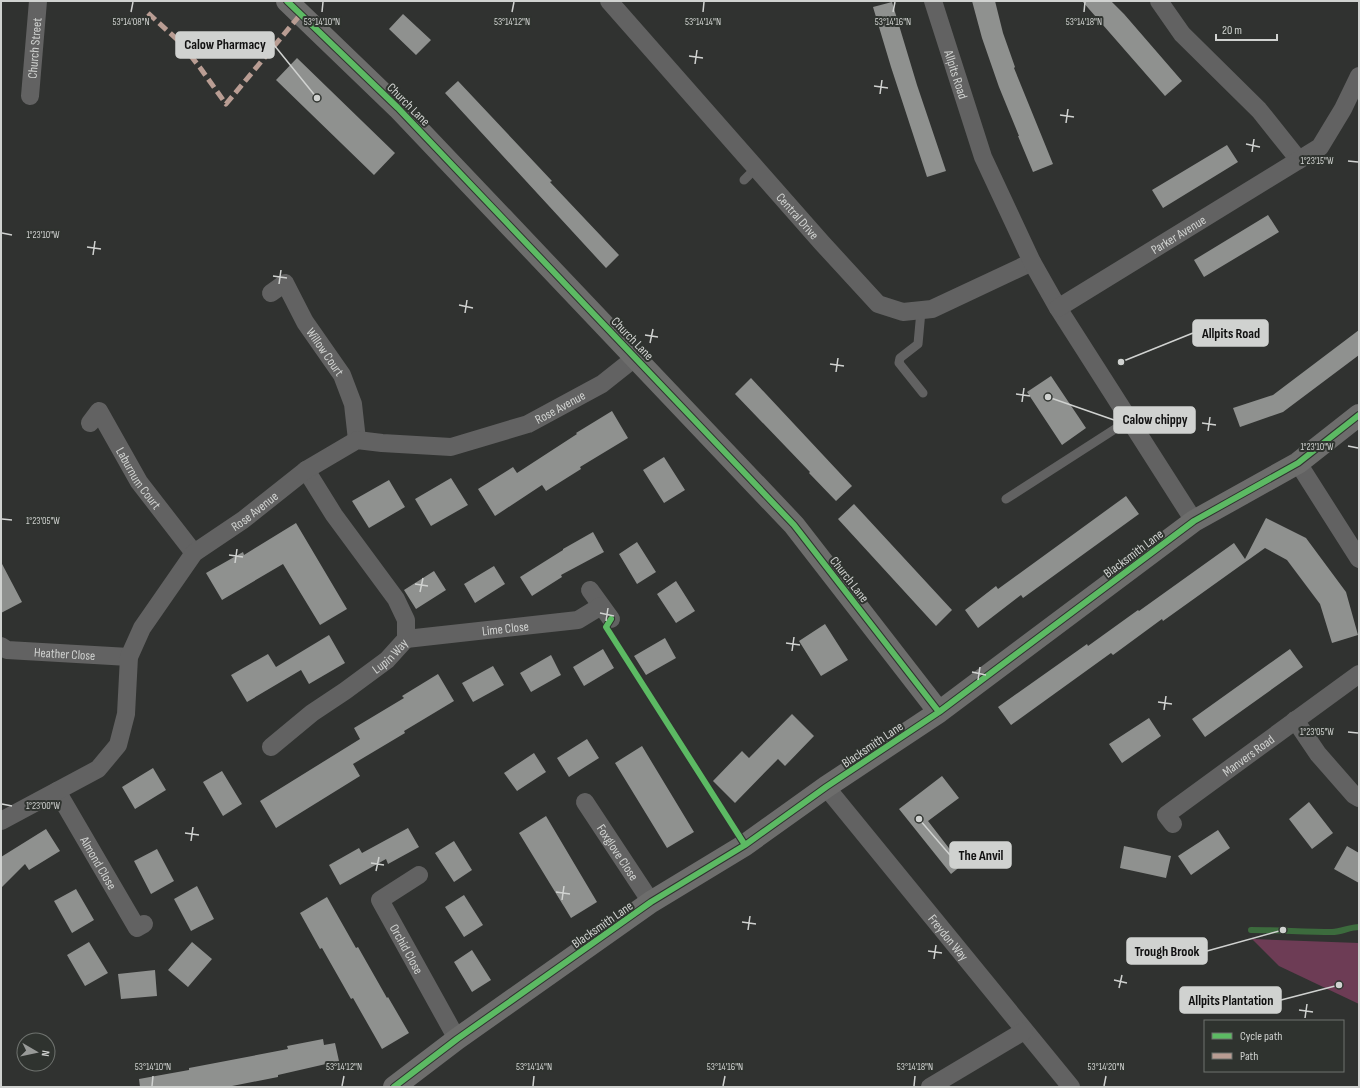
<svg xmlns="http://www.w3.org/2000/svg" width="1360" height="1088" font-family="'Sofia Sans Condensed',sans-serif">
<style>
.green{fill:#6d3c55}
.lines{fill:none;stroke-linecap:round;stroke-linejoin:round}
.stream{stroke:#3c6b3d;stroke-width:6}
.building{fill:#8f918f}
.lane{stroke:#626262;stroke-width:9}
.street{stroke:#626262;stroke-width:18}
.secondary{stroke:#6d6d6c;stroke-width:22}
.quiet{stroke:#b99d93;stroke-width:5;stroke-dasharray:10 5;stroke-linecap:butt}
.cycleway-casing{stroke:#2f332f;stroke-width:8}
.cycleway{stroke:#5cba63;stroke-width:6}
.ticks{fill:none;stroke:#d0d2d0;stroke-width:1.5}
.labels{text-anchor:middle;stroke-width:4;stroke-linejoin:round;paint-order:stroke}
.street-label{font-size:13px;fill:#d0d2d0;stroke:#2f332f}
.ticks-label{font-size:10px;text-anchor:middle;fill:#d0d2d0;stroke:#2f332f;stroke-width:4;stroke-linejoin:round;paint-order:stroke}
.leader{fill:none;stroke:#d0d2d0;stroke-width:1.5}
.callout-dot{fill:#d0d2d0;stroke:#2f332f;stroke-width:1.5}
.callout{fill:#d0d2d0;stroke:#d0d2d0;stroke-width:1.5}
.callout-label{font-size:14px;text-anchor:middle;font-weight:bold;fill:#111}
</style>
<rect width="100%" height="100%" fill="#303230"/>
<path class="green" d="M1252,939L1359,943V1004L1279,966Z"/>
<g class="lines">
<path class="stream" d="M1251,930C1278,930 1305,932 1332,932C1341,932 1350,927 1359,927"/>
</g>
<path class="building" d="M972,1H995L1003,33L1015,67L1014,68L1053,164L1033,172L1018,136H1019L999,87L982,38Z
M1082,1H1111L1124,14L1182,81L1165,96Z
M892,2L917,85L946,171L927,177L891,67L873,7Z
M403,14L431,40L416,55L389,29Z
M297,58L395,153L374,175L276,80Z
M458,81L552,181L550,182L619,255L606,268L445,93Z
M1227,145L1238,162L1163,208L1152,190Z
M1268,215L1279,232L1204,277L1194,260Z
M1359,330V355L1283,412L1240,427L1233,408L1273,395Z
M1051,376L1086,428L1062,445L1027,392Z
M751,378L852,486L836,501L809,473L810,472L735,394Z
M612,411L628,438L580,467L581,469L546,491L542,485L495,516L478,489L513,467L517,473L577,434L576,433Z
M664,457L685,490L664,503L643,470Z
M451,478L468,505L431,526L415,499Z
M389,480L405,507L369,528L352,501Z
M1126,496L1139,514L1023,598L1021,595L978,628L965,610L996,586L998,589Z
M854,504L952,610L936,626L838,519Z
M1266,518L1306,538L1346,592L1358,635L1332,643L1320,604L1287,560L1265,548L1163,621L1162,619L1113,655L1111,653L1011,725L998,707L1087,644L1088,646L1138,610L1139,611L1234,543L1245,559Z
M296,523L347,609L320,625L283,564L222,600L206,573L243,552L244,555Z
M593,532L604,552L561,575L562,577L532,596L520,577L563,550V549Z
M637,542L656,572L637,584L619,554Z
M1,562L22,602L1,613Z
M494,566L505,584L475,603L464,584Z
M434,571L446,590L416,609L404,590Z
M676,581L695,611L676,623L657,594Z
M825,624L848,660L821,676L799,641Z
M329,635L345,663L309,684L301,670L247,702L231,675L268,654L276,667Z
M665,638L676,658L646,675L634,656Z
M603,649L614,668L584,686L573,667Z
M1290,649L1303,667L1205,737L1192,719Z
M551,655L561,675L531,692L520,673Z
M493,666L504,685L473,702L462,683Z
M438,674L454,701L404,731L405,733L353,764L360,776L276,828L260,801L360,739L354,728L404,698L402,696Z
M792,714L814,736L785,766L778,759L735,803L713,781L742,751L749,758Z
M1149,718L1161,736L1122,763L1109,744Z
M587,739L599,758L569,777L557,758Z
M642,746L694,832L667,848L615,763Z
M534,753L546,772L517,791L504,773Z
M153,768L166,790L135,809L122,787Z
M222,771L242,804L223,816L203,782Z
M942,776L959,798L928,821L962,865L951,874L899,809Z
M1309,802L1333,833L1312,849L1289,819Z
M546,816L597,902L571,918L519,833Z
M408,828L419,847L388,864L386,859L340,885L329,865L359,848L362,853Z
M46,829L60,851L29,870L25,864L1,888V857Z
M1218,830L1230,848L1191,875L1178,856Z
M454,841L472,870L454,882L435,853Z
M1124,846L1171,856L1166,878L1120,868Z
M1347,846L1359,853V883L1334,869Z
M157,849L174,881L151,894L134,861Z
M197,886L214,919L191,931L174,899Z
M76,889L94,920L72,933L54,901Z
M464,895L483,925L464,937L445,907Z
M327,897L356,948L358,947L387,998L388,997L409,1033L382,1049L353,998L351,999L322,948L320,949L300,913Z
M89,942L108,973L85,986L67,955Z
M192,942L212,959L188,987L168,970Z
M472,950L491,980L472,992L454,962Z
M155,970L157,996L121,999L118,974Z
M323,1039L324,1045L335,1043L339,1061L278,1075V1077L227,1087H140L139,1079L189,1070V1068L288,1049L287,1046Z"/>
<g class="lines">
<path class="lane" d="M744,180L756,168
M921,311L918,344L900,358L899,363L923,393
M1006,499L1129,420"/>
<g class="street">
<path id="s1" d="M609,1L822,243L878,304L903,312L932,309L1032,262"/>
<path id="s2" d="M933,1L983,157L1032,262L1058,308L1194,521"/>
<path d="M1159,1L1182,34L1259,110L1299,160"/>
<path id="s3" d="M30,96L38,1"/>
<path id="s4" d="M271,293L285,283L305,322L342,375L353,404L357,440"/>
<path id="s5" d="M1058,308L1320,147L1343,109L1359,76"/>
<path id="s6" d="M90,423L99,411L139,482L194,553"/>
<path d="M1298,463L1359,559"/>
<path d="M590,590L611,619"/>
<path id="s7" d="M406,639L578,620L601,606"/>
<path id="s8" d="M1,646L7,650L129,657"/>
<path d="M1295,720L1318,754L1354,795L1359,798"/>
<path id="s9" d="M271,747L312,713L345,691L387,660L406,639V620L396,599L334,515L306,470"/>
<path id="s10" d="M826,787L1071,1087"/>
<path id="s11" d="M57,791L137,928L144,924"/>
<path id="s12" d="M585,802L651,902"/>
<path id="s13" d="M1,821L98,769L118,745L126,714L129,657L142,628L194,553L243,520L306,470L357,440L382,443L451,447L528,424L602,384L636,357"/>
<path id="s14" d="M1173,824L1166,815L1359,674"/>
<path id="s15" d="M419,875L380,900L457,1039"/>
<path d="M930,1087L1024,1031"/>
</g>
<path class="secondary" d="M287,1L398,108L794,525L939,712
M394,1087L457,1039L651,902L745,845L826,787L939,712L1194,521L1298,463L1359,415"/>
<path class="quiet" d="M148,13L181,43L201,69L226,104L300,15"/>
<defs>
<path id="cycleway" d="M287,1L398,108L794,525L939,712
M611,619L606,627L745,845
M394,1087L457,1039L651,902L745,845L826,787L939,712L1194,521L1298,463L1359,415"/>
</defs>
<use href="#cycleway" class="cycleway-casing"/>
<use href="#cycleway" class="cycleway"/>
</g>
<path class="ticks" d="M131,12L133,2M322,12L323,2M512,12L514,2M703,12L704,2M893,12L895,2M1084,12L1085,2M689,56L703,58M695,64L697,50M874,86L888,88M880,94L882,80M1060,115L1074,117M1066,123L1068,109M1246,144L1260,147M1252,152L1254,139M1348,161L1358,162M2,233L12,235M87,247L101,249M93,255L95,241M273,276L287,278M279,284L281,270M459,305L473,308M465,313L467,300M645,335L658,337M650,343L653,329M830,364L844,366M836,372L838,358M1016,394L1030,396M1022,402L1024,388M1202,423L1216,425M1208,431L1210,417M1348,446L1358,448M2,519L12,520M229,555L243,557M235,563L237,549M415,584L428,586M420,592L423,578M600,613L614,616M606,621L608,608M786,643L800,645M792,651L794,637M972,672L986,675M978,680L980,667M1158,702L1172,704M1164,710L1166,696M1348,732L1358,733M2,804L12,806M185,833L199,835M191,841L193,827M371,863L384,865M376,871L379,857M556,892L570,894M562,900L564,886M742,922L756,924M748,930L750,916M928,951L942,953M934,959L936,945M1114,980L1127,983M1119,988L1122,975M1299,1010L1313,1012M1305,1018L1307,1004M152,1086L153,1076M342,1086L344,1076M533,1086L534,1076M723,1086L725,1076M914,1086L915,1076M1104,1086L1106,1076"/>
<g class="labels">
<g class="street-label">
<text dy="5" stroke="none"><textPath href="#s3" startOffset="48">Church Street</textPath></text>
<text dy="5" stroke="none"><textPath href="#s2" startOffset="77">Allpits Road</textPath></text>
<text transform="translate(409 104) rotate(45)" y="5">Church Lane</text>
<text dy="5" stroke="none"><textPath href="#s1" startOffset="286">Central Drive</textPath></text>
<text dy="5" stroke="none"><textPath href="#s5" startOffset="141">Parker Avenue</textPath></text>
<text transform="translate(633 338) rotate(46)" y="5">Church Lane</text>
<text dy="5" stroke="none"><textPath href="#s4" startOffset="97">Willow Court</textPath></text>
<text dy="5" stroke="none"><textPath href="#s13" startOffset="763">Rose Avenue</textPath></text>
<text dy="5" stroke="none"><textPath href="#s6" startOffset="93">Laburnum Court</textPath></text>
<text dy="5" stroke="none"><textPath href="#s13" startOffset="427">Rose Avenue</textPath></text>
<text transform="translate(1133 553) rotate(-37)" y="5">Blacksmith Lane</text>
<text transform="translate(850 579) rotate(52)" y="5">Church Lane</text>
<text dy="5" stroke="none"><textPath href="#s7" startOffset="100">Lime Close</textPath></text>
<text dy="5" stroke="none"><textPath href="#s8" startOffset="65">Heather Close</textPath></text>
<text dy="5" stroke="none"><textPath href="#s9" startOffset="150">Lupin Way</textPath></text>
<text transform="translate(872 744) rotate(-34)" y="5">Blacksmith Lane</text>
<text dy="5" stroke="none"><textPath href="#s14" startOffset="113">Manvers Road</textPath></text>
<text dy="5" stroke="none"><textPath href="#s12" startOffset="60">Foxglove Close</textPath></text>
<text dy="5" stroke="none"><textPath href="#s11" startOffset="83">Almond Close</textPath></text>
<text transform="translate(602 924) rotate(-35)" y="5">Blacksmith Lane</text>
<text dy="5" stroke="none"><textPath href="#s10" startOffset="194">Freydon Way</textPath></text>
<text dy="5" stroke="none"><textPath href="#s15" startOffset="102">Orchid Close</textPath></text>
</g>
</g>
<g class="ticks-label">
<text x="131" y="25">53°14'08"N</text>
<text x="322" y="25">53°14'10"N</text>
<text x="512" y="25">53°14'12"N</text>
<text x="703" y="25">53°14'14"N</text>
<text x="893" y="25">53°14'16"N</text>
<text x="1084" y="25">53°14'18"N</text>
<text x="1317" y="164">1°23'15"W</text>
<text x="43" y="238">1°23'10"W</text>
<text x="1317" y="450">1°23'10"W</text>
<text x="43" y="524">1°23'05"W</text>
<text x="1317" y="735">1°23'05"W</text>
<text x="43" y="809">1°23'00"W</text>
<text x="153" y="1070">53°14'10"N</text>
<text x="344" y="1070">53°14'12"N</text>
<text x="534" y="1070">53°14'14"N</text>
<text x="725" y="1070">53°14'16"N</text>
<text x="915" y="1070">53°14'18"N</text>
<text x="1106" y="1070">53°14'20"N</text>
</g>
<path class="leader" d="M317 98L274 45M1121 362L1193 333M1048 397L1114 420M919 819L950 855M1283 930L1207 951M1339 985L1281 1000"/>
<g class="callout-dot">
<circle cx="317" cy="98" r="4"/>
<circle cx="1121" cy="362" r="4"/>
<circle cx="1048" cy="397" r="4"/>
<circle cx="919" cy="819" r="4"/>
<circle cx="1283" cy="930" r="4"/>
<circle cx="1339" cy="985" r="4"/>
</g>
<g class="callout">
<rect x="176" y="32" width="98" height="26" rx="4"/>
<rect x="1193" y="320" width="75" height="26" rx="4"/>
<rect x="1114" y="407" width="81" height="26" rx="4"/>
<rect x="950" y="842" width="61" height="26" rx="4"/>
<rect x="1127" y="938" width="80" height="26" rx="4"/>
<rect x="1180" y="987" width="101" height="26" rx="4"/>
</g>
<g class="callout-label">
<text x="225" y="49">Calow Pharmacy</text>
<text x="1231" y="338">Allpits Road</text>
<text x="1155" y="424">Calow chippy</text>
<text x="981" y="860">The Anvil</text>
<text x="1167" y="956">Trough Brook</text>
<text x="1231" y="1005">Allpits Plantation</text>
</g>
<rect width="1360" height="1088" fill="none" stroke="#d0d2d0" stroke-width="4"/>
<rect x="1204" y="1020" width="140" height="52" fill="#2f332f" stroke="#6f736f"/>
<rect x="1212" y="1033" width="20" height="6" fill="#5cba63" stroke="#6f736f"/>
<text x="1240" y="1040" font-size="12" fill="#d0d2d0">Cycle path</text>
<rect x="1212" y="1053" width="20" height="6" fill="#b99d93" stroke="#6f736f"/>
<text x="1240" y="1060" font-size="12" fill="#d0d2d0">Path</text>
<g transform="translate(36 1052) rotate(99)"><circle r="19" fill="#2f332f" stroke="#6f736f"/>
<path d="M0-3L7 15L0 10L-7 15Z" fill="#989a98"/>
<text y="-6" font-size="11" font-weight="bold" text-anchor="middle" fill="#d0d2d0">N</text>
</g>
<path d="M1216 34v6h61v-6" fill="none" stroke="#d0d2d0" stroke-width="2"/>
<text x="1222" y="34" font-size="12" fill="#d0d2d0" stroke="#2f332f" stroke-width="3" paint-order="stroke">20 m</text>
</svg>
